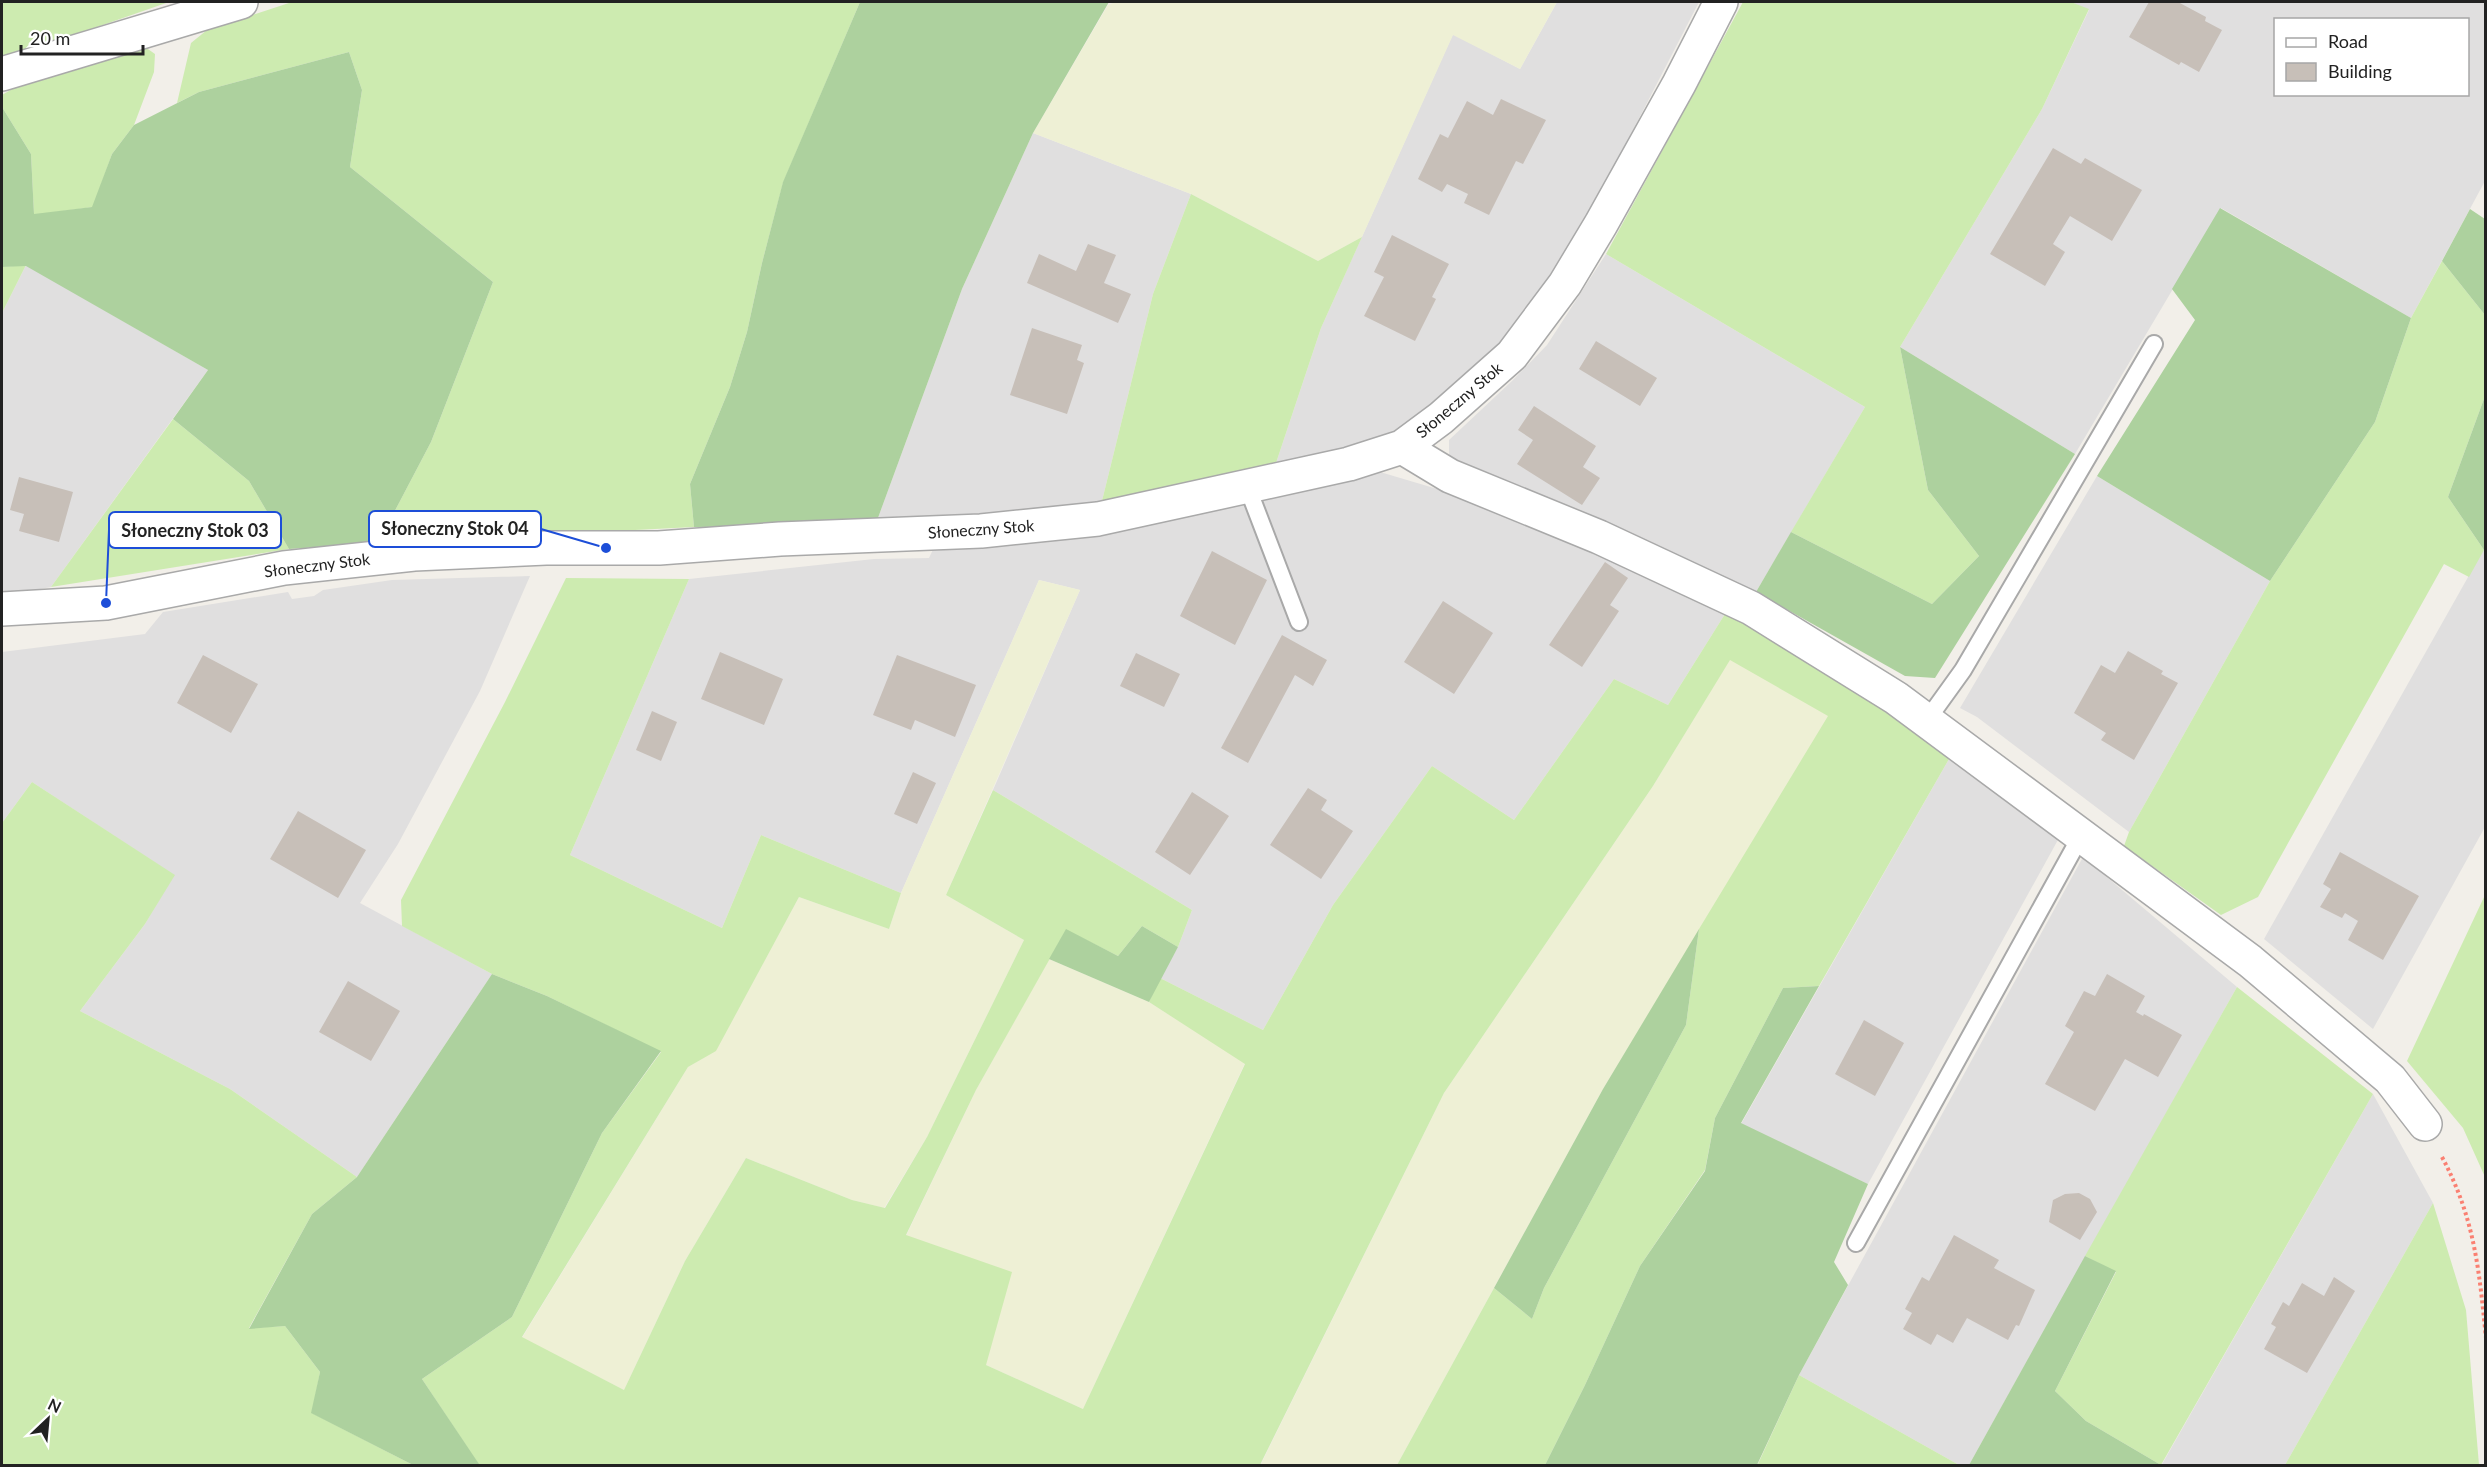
<svg xmlns="http://www.w3.org/2000/svg" width="2487" height="1467" font-family="Lato,sans-serif">
<style>
.residential{fill:#e0dfdf;fill-rule:evenodd}
.farmland{fill:#eef0d5}
.grass{fill:#cdebb0}
.forest{fill:#add19e}
.building{fill:#c7bfb8}
.lines{fill:none;stroke-linecap:round;stroke-linejoin:round}
.service-casing{stroke:#a9a9a9;stroke-width:20}
.minor-casing{stroke:#a9a9a9;stroke-width:36}
.path{stroke:#fa8072;stroke-width:4;stroke-dasharray:3 3;stroke-linecap:butt}
.service{stroke:#fff;stroke-width:16}
.minor{stroke:#fff;stroke-width:33}
.labels{text-anchor:middle;stroke-width:5;stroke-linejoin:round;paint-order:stroke}
.street-label{font-size:16px;fill:#222;stroke:#fff}
.leader{fill:none;stroke:#1d4ed8;stroke-width:2}
.callout-dot{fill:#1d4ed8;stroke:#fff;stroke-width:2}
.callout{fill:#fff;stroke:#1d4ed8;stroke-width:2}
.callout-label{font-size:18px;text-anchor:middle;font-weight:bold;fill:#222}
</style>
<rect width="100%" height="100%" fill="#f2efe9"/>
<path class="residential" d="M1557,2H1699L1567,258L1545,307L1413,434L1274,469L1321,328L1453,34L1520,69Z
M2071,2H2485V181L2411,318L2221,208L2075,454L1900,347L2042,109L2089,10ZM2276,20H2468V94H2276Z
M1033,133L1191,194L1153,294L1100,509L875,526L962,289Z
M1606,254L1865,407L1756,592L1449,456V440L1513,380L1547,345Z
M26,265L208,370L51,587L2,596V313Z
M1370,469L1481,502L1591,540L1725,614L1668,705L1614,679L1514,820L1432,766L1333,905L1263,1030L1160,978L1178,947L1192,910L993,790L1080,590L1039,580L901,893L761,835L722,928L570,855L689,579L874,559L929,558L937,541Z
M2097,476L2270,581L2129,832L1977,717L1960,708Z
M2485,547V827L2373,1029L2264,939Z
M530,576L480,691L398,844L360,903L492,974L357,1177L230,1089L80,1011L145,924L174,875L32,782L2,823V652L145,634L163,612L288,592L292,599L314,596L323,590L392,580Z
M1949,759L2059,838L1868,1184L1741,1124Z
M2083,857L2237,987L1969,1465H1959L1799,1375Z
M2373,1094L2433,1203L2285,1465L2161,1466Z"/>
<path class="farmland" d="M1115,2H1557L1520,69L1453,35L1362,237L1318,261L1191,194L1033,133L1108,5Z
M1039,580L1080,590L946,895L1024,940L927,1137L884,1208L852,1200L746,1158L685,1261L624,1390L522,1338L688,1067L716,1050L799,897L889,929L901,893Z
M1730,659L1829,716L1603,1089L1397,1465L1260,1466L1444,1093L1653,786Z
M1049,959L1149,1002L1245,1063L1083,1409L986,1365L906,1236L976,1090Z"/>
<path class="grass" d="M2,2H169L2,60Z
M292,2H860L783,183L762,263L747,332L730,387L690,484L694,527L378,543L431,442L493,282L350,167L362,90L349,52L199,92L177,103L191,43L207,30Z
M1743,2H2071L2089,9L2042,109L1900,347L1928,490L1979,556L1932,604L1791,532L1865,407L1606,254Z
M145,47L155,54L154,72L134,125L112,154L93,207L34,215L31,154L2,107V95L19,85Z
M1191,194L1318,261L1362,237L1321,328L1274,469L1100,509L1153,294Z
M2442,261L2485,315V396L2448,497L2484,550L2469,577L2444,564L2258,897L2221,915L2124,846L2129,832L2270,581L2375,422L2411,318Z
M26,265L2,313V267Z
M173,419L249,481L289,549L51,587Z
M566,578L689,579L570,855L722,928L761,835L901,893L889,929L799,897L716,1051L688,1067L522,1337L624,1390L685,1261L746,1158L852,1200L885,1208L927,1137L1024,940L946,895L993,790L1192,910L1178,947L1142,926L1118,956L1066,930L976,1090L906,1235L1012,1272L986,1365L1083,1409L1245,1064L1149,1002L1160,978L1263,1030L1333,905L1432,766L1514,820L1614,679L1668,705L1725,614L1752,626L1856,688L1949,759L1819,986L1783,988L1715,1118L1705,1170L1640,1266L1585,1385L1545,1465H1397L1494,1288L1532,1319L1544,1288L1686,1025L1699,929L1828,716L1730,660L1653,786L1444,1093L1260,1465H479L422,1379L512,1317L602,1133L661,1052L547,996L492,974L402,926L401,900L505,702Z
M32,782L175,875L145,924L80,1011L230,1089L357,1177L312,1214L249,1328L285,1326L320,1372L312,1413L413,1465L2,1466V823Z
M2485,895V1177L2463,1128L2407,1061Z
M2237,987L2373,1094L2161,1465L2086,1421L2055,1391L2116,1272L2085,1256Z
M2433,1203L2466,1310L2479,1465H2285Z
M1799,1375L1959,1465L1757,1466Z"/>
<path class="forest" d="M860,2H1109L1033,133L962,289L875,526L694,527L690,484L730,387L747,332L762,263L783,182Z
M349,52L362,90L350,167L493,282L431,442L378,543L289,549L249,481L173,419L208,370L26,266L2,267V107L31,154L34,214L92,207L112,154L134,125L199,92Z
M2220,208L2411,318L2375,422L2270,581L2097,476L2195,320L2172,289Z
M2470,209L2485,219V315L2442,261Z
M1900,347L2075,454L1935,678L1905,676L1756,592L1791,532L1932,604L1979,556L1928,490Z
M2485,396L2486,547L2484,550L2448,497Z
M1142,926L1178,947L1149,1002L1049,959L1066,929L1118,956Z
M1699,929L1686,1025L1544,1288L1532,1319L1494,1288L1603,1089Z
M492,974L547,996L661,1051L602,1133L512,1317L422,1379L479,1464L487,1465H413L311,1413L320,1372L285,1326L249,1329L312,1214L357,1177Z
M1819,986L1741,1123L1868,1184L1834,1262L1848,1285L1799,1375L1757,1465H1545L1585,1385L1640,1266L1705,1171L1715,1118L1783,988Z
M2085,1256L2116,1271L2055,1391L2086,1421L2161,1465H1969Z"/>
<path class="building" d="M2149,2H2178L2206,17L2205,21L2222,30L2199,72L2181,62L2179,65L2129,37Z
M1501,99L1546,120L1523,164L1516,161L1489,215L1464,203L1468,194L1447,184L1442,192L1418,179L1440,134L1448,138L1467,101L1493,115Z
M2053,148L2081,164L2085,158L2142,190L2112,241L2070,216L2053,244L2065,252L2045,286L1990,254Z
M1392,235L1449,264L1432,297L1436,299L1415,341L1364,316L1384,277L1374,272Z
M1088,244L1116,255L1104,283L1131,294L1118,323L1027,283L1039,254L1076,271Z
M1032,328L1082,345L1077,360L1084,363L1067,414L1010,395Z
M1596,341L1657,378L1640,406L1579,369Z
M1534,406L1596,446L1583,467L1600,478L1582,505L1517,464L1533,440L1518,430Z
M19,477L73,492L59,542L19,531L24,514L10,510Z
M1212,551L1267,580L1235,645L1180,616Z
M1605,562L1628,578L1610,605L1619,611L1582,667L1549,645Z
M1443,601L1493,633L1454,694L1404,662Z
M1282,635L1327,660L1313,686L1295,675L1248,763L1221,748Z
M2128,651L2163,671L2161,674L2178,683L2134,760L2101,740L2106,733L2074,713L2101,665L2115,673Z
M720,652L783,679L764,725L701,699Z
M1136,653L1180,674L1164,707L1120,686Z
M203,655L258,684L231,733L177,703Z
M897,655L976,685L955,737L915,720L911,730L873,715Z
M652,711L677,722L661,761L636,750Z
M913,772L936,783L917,824L894,814Z
M1308,788L1327,800L1321,810L1353,831L1321,879L1270,845Z
M1192,792L1229,816L1190,875L1155,852Z
M298,811L366,850L338,898L270,859Z
M2340,852L2419,896L2383,960L2348,940L2358,921L2345,913L2342,918L2320,907L2331,889L2323,884Z
M2107,974L2145,996L2136,1012L2143,1016L2144,1014L2182,1035L2158,1077L2125,1059L2095,1111L2045,1084L2074,1032L2065,1026L2084,991L2095,996Z
M348,981L400,1011L371,1061L319,1032Z
M1864,1020L1904,1043L1875,1096L1835,1074Z
M2079,1193L2090,1199L2097,1212L2080,1240L2049,1222L2053,1200L2065,1194Z
M1954,1235L1999,1260L1994,1268L2035,1290L2019,1326L2016,1325L2008,1340L1967,1318L1953,1343L1937,1334L1931,1345L1903,1329L1912,1313L1905,1309L1922,1277L1929,1281Z
M2334,1277L2355,1291L2307,1373L2264,1349L2276,1327L2271,1324L2283,1302L2289,1306L2302,1283L2324,1296Z"/>
<g class="lines">
<defs>
<path id="service" d="M1247,486L1299,622
M1927,720L1963,670L2154,344
M1856,1243L2082,834"/>
<path id="minor" d="M2,74L241,2
M1402,447L1450,476L1599,537L1751,608L1896,698L2250,961L2390,1079L2425,1124
M2,609L106,603L284,568L414,554L546,548H659L780,539L981,531L1098,519L1349,464L1402,447L1441,418L1512,355L1565,284L1601,224L1679,84L1721,2"/>
</defs>
<use href="#service" class="service-casing"/>
<use href="#minor" class="minor-casing"/>
<path class="path" d="M2442,1157C2475,1219 2479,1270 2486,1338"/>
<use href="#service" class="service"/>
<use href="#minor" class="minor"/>
</g>
<g class="labels">
<g class="street-label">
<text transform="translate(1459 400) rotate(-40)" y="6">Słoneczny Stok</text>
<text transform="translate(981 529) rotate(-4)" y="6">Słoneczny Stok</text>
<text transform="translate(317 565) rotate(-7)" y="6">Słoneczny Stok</text>
</g>
</g>
<path class="leader" d="M606 548L541 529M106 603L109 530"/>
<g class="callout-dot">
<circle cx="606" cy="548" r="6"/>
<circle cx="106" cy="603" r="6"/>
</g>
<g class="callout">
<rect x="369" y="511" width="172" height="36" rx="6"/>
<rect x="109" y="512" width="172" height="36" rx="6"/>
</g>
<g class="callout-label">
<text x="455" y="535">Słoneczny Stok 04</text>
<text x="195" y="537">Słoneczny Stok 03</text>
</g>
<rect width="2487" height="1467" fill="none" stroke="#222222" stroke-width="6"/>
<rect x="2274" y="18" width="195" height="78" fill="#ffffff" stroke="#a7a7a7" stroke-width="1.5"/>
<rect x="2286" y="38" width="30" height="9" fill="#ffffff" stroke="#a7a7a7" stroke-width="1.5"/>
<text x="2328" y="48" font-size="18" fill="#222222">Road</text>
<rect x="2286" y="63" width="30" height="18" fill="#c7bfb8" stroke="#a7a7a7" stroke-width="1.5"/>
<text x="2328" y="78" font-size="18" fill="#222222">Building</text>
<g transform="translate(48 1419) rotate(26)" stroke="#ffffff" stroke-width="4.5" paint-order="stroke">
<path d="M0-4.5L10 22L0 15L-10 22Z" fill="#222222"/>
<text y="-9" font-size="16" font-weight="bold" text-anchor="middle" fill="#222222">N</text>
</g>
<path d="M21 45v9h122v-9" fill="none" stroke="#222222" stroke-width="3"/>
<text x="30" y="45" font-size="18" fill="#222222" stroke="#ffffff" stroke-width="4.5" paint-order="stroke">20 m</text>
</svg>
